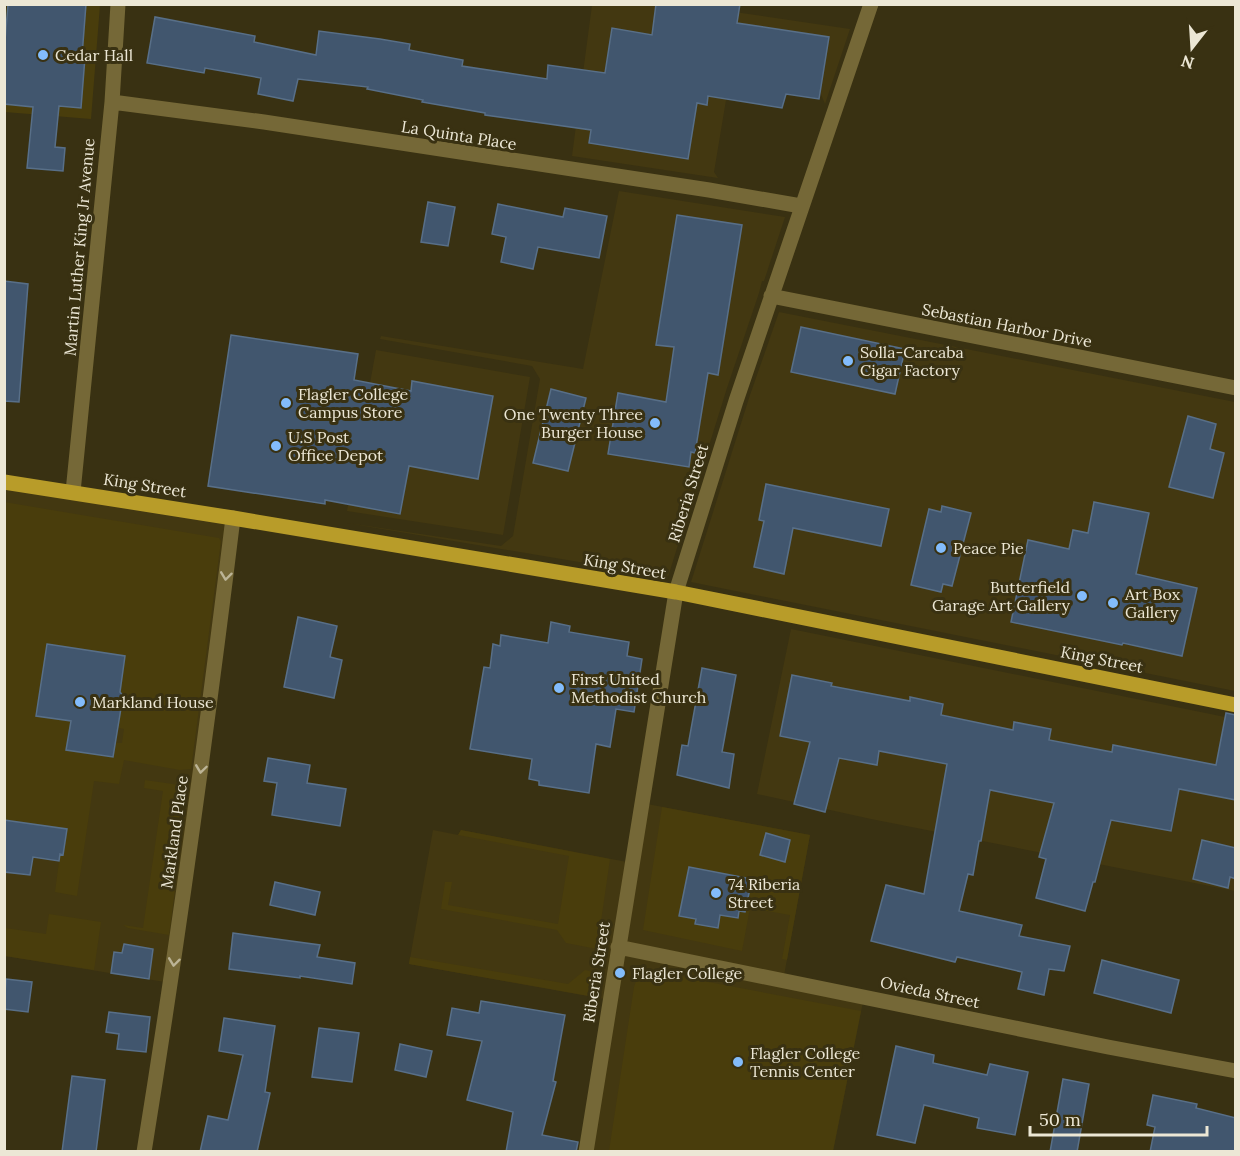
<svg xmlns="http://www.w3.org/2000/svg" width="1240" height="1156" font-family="Lora,serif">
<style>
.built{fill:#433811}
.green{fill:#493d0c;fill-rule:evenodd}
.building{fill:#41566e;stroke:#586f88;stroke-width:1.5}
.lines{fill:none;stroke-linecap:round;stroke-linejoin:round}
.minor{stroke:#756837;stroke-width:15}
.major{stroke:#b89c29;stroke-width:15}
.oneway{stroke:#bcb496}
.poi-dot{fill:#83bcfb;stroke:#393112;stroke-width:2}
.labels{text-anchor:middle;stroke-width:6;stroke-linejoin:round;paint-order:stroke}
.poi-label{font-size:16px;fill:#ece7d5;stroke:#393112;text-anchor:start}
.street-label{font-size:16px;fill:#ece7d5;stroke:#393112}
</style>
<rect width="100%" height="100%" fill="#393112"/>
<path class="built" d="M592,5H687L850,29L825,104L818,87L739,89L726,100L714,172L718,178L572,156Z
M619,191L785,217L764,281H762L759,293L727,388L668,577L347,523L501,546L513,536L540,379L532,366L380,339L381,336L583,369Z
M779,312L1235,402V691L691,582L750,395Z
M376,350L530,377L503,535L347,511Z
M4,482L233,518L171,983L5,956Z
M791,629L1235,719V891L871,819L757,794Z
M642,803L810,835L783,981L864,997L833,1151H586L610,1000L409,964L433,830L458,835L461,830L632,863Z"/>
<path class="green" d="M4,5H100L91,119L5,112Z
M4,502L219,538L221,541L191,769L180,770L124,760L119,784L94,781L77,896L55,892L60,854L63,855L67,830L5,820L4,591L6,581L4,578ZM47,645L125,656L120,692L123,697L121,708L118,710L115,727L124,729L122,743H115L113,757L67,750L71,721L36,716Z
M145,780L179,785L188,792L169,935L128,928L123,925L143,928L163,791L144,788Z
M662,807L810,835L787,960L782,959L790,915L750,908L742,951L643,930Z
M461,830L610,859L597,949L566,943L557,930L441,909L445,882H452L448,905L558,924L569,856L458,835Z
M49,914L101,922L94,970L5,956V928L46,934Z
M410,957L568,984L585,970L593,972L589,996L409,964Z
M640,969L861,1011L833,1151H609L634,987Z"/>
<path class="building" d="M8,4H86L82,56L85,57L81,108L59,106L55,147L65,148L63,171L27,168L33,107L4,104V53Z
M656,4H740L737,23L829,37L819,99L786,94L782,108L708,96L707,105L697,103L688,159L589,143L591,130L485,115V113L422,102L423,100L367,89L368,87L298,79L293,101L258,94L261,78L205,68L204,73L147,63L155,17L255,36L254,42L316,55L319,31L380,39L410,44L409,50L463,60L462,66L547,79L548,65L605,73L612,28L652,35Z
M428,202L455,207L448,246L421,242Z
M498,204L563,217L565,208L607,216L599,258L538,247L533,269L501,262L506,237L492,234Z
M677,215L742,225L718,375L708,373L695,453L691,452L689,467L608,454L618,393L666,402L674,347L656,345Z
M4,281L28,284L19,402L4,401Z
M801,327L905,349L895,394L791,372Z
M231,335L358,354L354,380L411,391L412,381L493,396L478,479L409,466L400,514L325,500V504L208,486Z
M551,389L586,398L568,471L533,463Z
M1188,416L1216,424L1210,449L1224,453L1213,498L1169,487Z
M766,484L889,509L881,546L793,528L784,574L754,567L764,521L759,520Z
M1094,502L1149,513L1136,574L1197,588L1182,656L1123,643L1122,645L1011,622L1028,540L1069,549L1073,530L1088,533Z
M942,506L971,513L952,586L943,584L941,592L911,585L929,509L941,512Z
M298,617L337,626L330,657L342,660L334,698L284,687Z
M551,622L570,626L569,632L629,642L627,656L642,659L634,712L616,709L610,747L596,744L589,793L539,785V781L529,779L532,759L470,749L484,667L490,668L493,644L500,646L501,635L548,643Z
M47,644L125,656L120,692L123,696L113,757L66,750L71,721L36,716Z
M702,668L736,675L722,752L734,754L729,788L677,775L682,745L688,746Z
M792,675L832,683L831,686L910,701V697L943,704L941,715L1013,730L1014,722L1051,729L1049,740L1112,752L1113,745L1216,765L1226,713L1236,715V800L1179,789L1171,831L1111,820L1095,882H1093L1085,911L1036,898L1046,859L1039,857L1054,803L990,790L981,841H979L973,875L968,874L959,911L1022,925L1019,936L1070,946L1064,971L1049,969L1044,995L1018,989L1022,972L957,957L955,962L871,941L886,885L924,894L947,764L879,751L877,765L839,758L825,812L794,804L810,742L780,736Z
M268,758L310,765L307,783L346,789L340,826L272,815L277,783L264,781Z
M4,820L67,829L63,855L60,854L59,861L33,857L30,875L4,872Z
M766,833L790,840L785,862L760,855Z
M1202,840L1236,848V879L1230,877L1228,888L1193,879Z
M689,867L752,879L745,912L739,911L738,918L720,915L718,928L695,924L696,919L679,916Z
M275,882L320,892L315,915L270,905Z
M233,933L320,945L317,957L355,963L352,984L300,976V978L229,969Z
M124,944L153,949L149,979L111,973L114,952L122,953Z
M1102,960L1179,980L1171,1013L1094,993Z
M6,979L32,982L28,1012L4,1009Z
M481,1001L565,1015L553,1081L556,1082L542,1135L578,1142L576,1152H506L513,1112L467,1100L482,1041L447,1035L452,1008L479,1013Z
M109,1012L150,1017L146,1052L117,1049L119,1034L106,1032Z
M224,1018L275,1026L265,1092L270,1093L257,1152H200L208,1116L228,1120L243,1055L219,1051Z
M319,1028L359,1033L352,1082L312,1077Z
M400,1044L432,1051L426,1077L395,1070Z
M896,1046L934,1055L933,1063L987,1075L990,1064L1028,1072L1015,1135L977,1128L979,1118L924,1105L915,1143L877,1135Z
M72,1076L105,1080L96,1152H62Z
M1063,1079L1089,1084L1077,1152H1050Z
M1153,1095L1197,1104L1196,1108L1236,1118V1152H1150L1155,1127L1147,1125Z"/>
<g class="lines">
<path class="minor" d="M112,102L264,122L709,190L801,206
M771,296L1236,388
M73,492L112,102L118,4
M618,947L1108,1047L1236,1071
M144,1152C178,941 207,730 233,518
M586,1152L676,592L736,401L871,4"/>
<path class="major" d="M4,482L233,518L676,592L1236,705"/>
</g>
<defs><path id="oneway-chevron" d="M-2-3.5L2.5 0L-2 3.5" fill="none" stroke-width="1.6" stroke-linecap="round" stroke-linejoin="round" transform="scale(1.5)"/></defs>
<g class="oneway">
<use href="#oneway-chevron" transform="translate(226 576) rotate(97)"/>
<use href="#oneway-chevron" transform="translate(201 769) rotate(98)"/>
<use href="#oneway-chevron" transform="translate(174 962) rotate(97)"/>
</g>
<g class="poi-dot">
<circle cx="43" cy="55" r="6"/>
<circle cx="848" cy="361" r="6"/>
<circle cx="286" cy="403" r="6"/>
<circle cx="655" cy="423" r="6"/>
<circle cx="276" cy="446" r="6"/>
<circle cx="941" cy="548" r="6"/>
<circle cx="1082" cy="596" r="6"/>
<circle cx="1113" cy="603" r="6"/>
<circle cx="559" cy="688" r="6"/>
<circle cx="80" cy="702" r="6"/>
<circle cx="716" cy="893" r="6"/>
<circle cx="620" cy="973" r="6"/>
<circle cx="738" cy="1062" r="6"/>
</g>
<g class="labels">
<g class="poi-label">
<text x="55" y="61">Cedar Hall</text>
<text x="860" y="358">Solla-Carcaba<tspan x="860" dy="18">Cigar Factory</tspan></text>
<text x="298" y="400">Flagler College<tspan x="298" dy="18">Campus Store</tspan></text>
<text x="643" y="420" text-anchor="end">One Twenty Three<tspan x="643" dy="18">Burger House</tspan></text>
<text x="288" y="443">U.S Post<tspan x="288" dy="18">Office Depot</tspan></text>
<text x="953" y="554">Peace Pie</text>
<text x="1070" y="593" text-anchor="end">Butterfield<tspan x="1070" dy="18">Garage Art Gallery</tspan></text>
<text x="1125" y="600">Art Box<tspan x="1125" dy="18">Gallery</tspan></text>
<text x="571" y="685">First United<tspan x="571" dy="18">Methodist Church</tspan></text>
<text x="92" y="708">Markland House</text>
<text x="728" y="890">74 Riberia<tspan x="728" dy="18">Street</tspan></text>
<text x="632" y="979">Flagler College</text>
<text x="750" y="1059">Flagler College<tspan x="750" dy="18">Tennis Center</tspan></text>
</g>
<g class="street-label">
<text transform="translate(459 135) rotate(9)" y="6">La Quinta Place</text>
<text transform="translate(79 247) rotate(-85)" y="6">Martin Luther King Jr Avenue</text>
<text transform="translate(1007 325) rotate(11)" y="6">Sebastian Harbor Drive</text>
<text transform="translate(145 485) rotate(9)" y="6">King Street</text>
<text transform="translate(688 493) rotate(-73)" y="6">Riberia Street</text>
<text transform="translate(625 566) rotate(10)" y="6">King Street</text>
<text transform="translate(1102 659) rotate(11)" y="6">King Street</text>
<text transform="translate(174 832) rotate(-82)" y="6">Markland Place</text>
<text transform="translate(596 972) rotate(-81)" y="6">Riberia Street</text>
<text transform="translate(930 992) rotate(12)" y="6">Ovieda Street</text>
</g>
</g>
<rect width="1240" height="1156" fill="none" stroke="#ece7d5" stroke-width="12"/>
<g transform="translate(1192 48) rotate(197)" stroke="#393112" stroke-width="4.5" paint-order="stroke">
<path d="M0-4.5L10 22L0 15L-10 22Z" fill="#ece7d5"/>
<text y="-9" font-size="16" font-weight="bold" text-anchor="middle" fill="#ece7d5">N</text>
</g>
<path d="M1030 1126v9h177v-9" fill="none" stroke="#ece7d5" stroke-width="3"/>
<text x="1039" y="1126" font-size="18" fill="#ece7d5" stroke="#393112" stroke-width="4.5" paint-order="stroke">50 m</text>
</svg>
